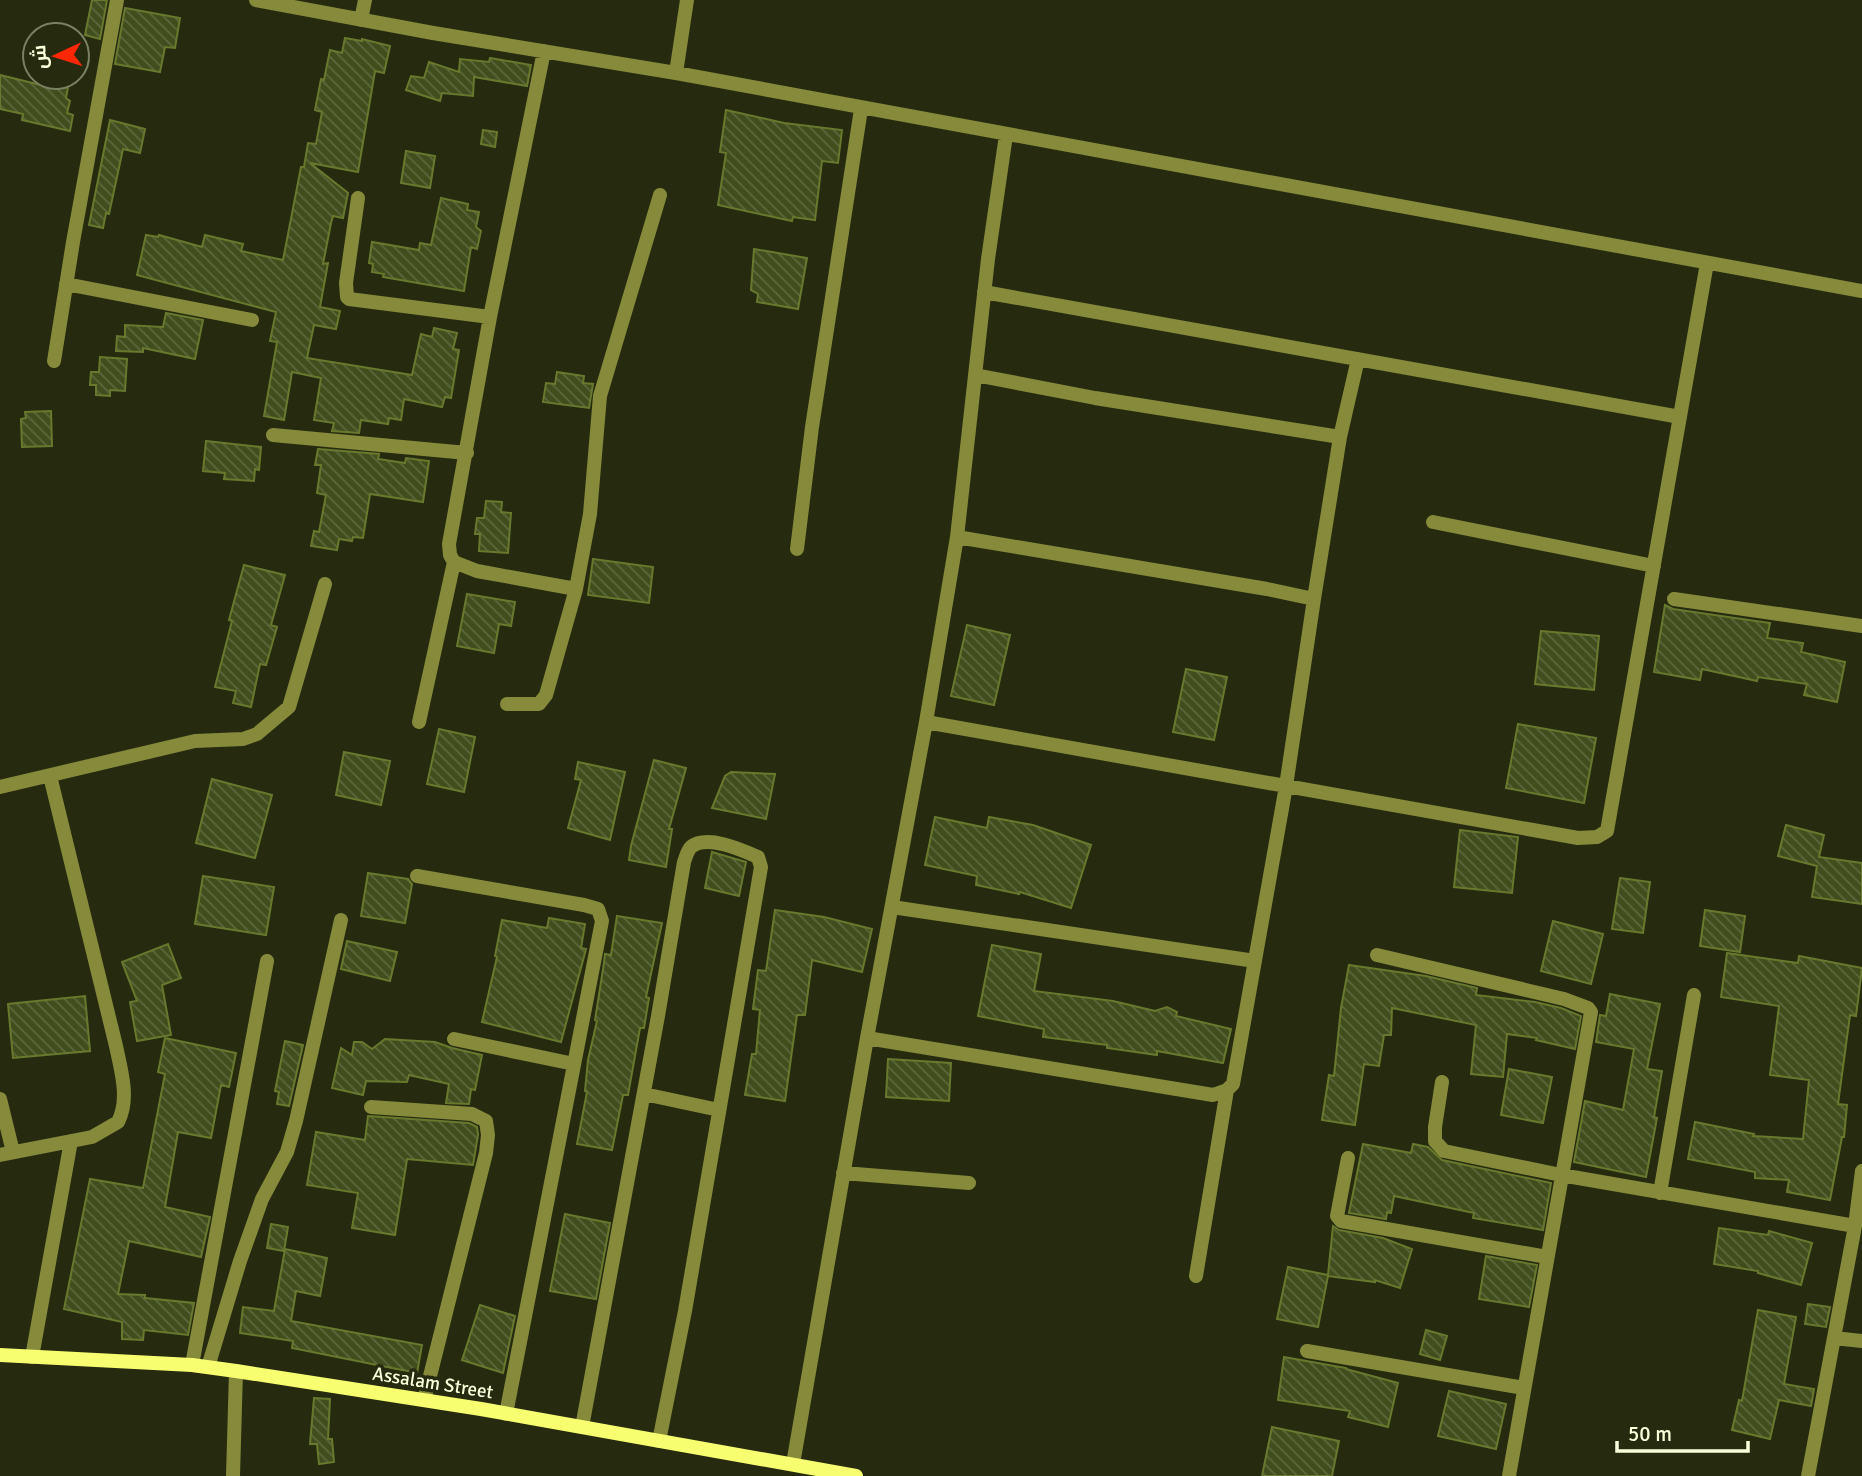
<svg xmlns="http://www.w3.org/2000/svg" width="1862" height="1476" font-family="Signika,Cairo,sans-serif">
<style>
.building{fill:url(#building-back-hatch);stroke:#68792d;stroke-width:2}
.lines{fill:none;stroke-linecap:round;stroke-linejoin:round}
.minor{stroke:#858b3a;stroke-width:14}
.secondary{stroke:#f7ff71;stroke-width:14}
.labels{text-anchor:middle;stroke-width:7;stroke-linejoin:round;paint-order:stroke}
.street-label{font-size:19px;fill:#faffda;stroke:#262b10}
</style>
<defs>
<pattern id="building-back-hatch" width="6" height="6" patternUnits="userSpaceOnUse" patternTransform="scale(1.75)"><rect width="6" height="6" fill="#414d1c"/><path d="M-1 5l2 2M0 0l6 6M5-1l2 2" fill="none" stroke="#5d683c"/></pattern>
</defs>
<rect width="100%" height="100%" fill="#262b10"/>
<path class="building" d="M92,0H107L100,39L85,35Z
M125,8L180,18L175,48L165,47L160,72L115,64Z
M345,38L362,41V39L390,46L384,73L375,71L358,172L310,163L348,193L343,218L333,216L331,223L323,264L328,263L320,307L340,311L336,329L314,325L307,358L412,375L421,334L432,337L434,328L457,333L453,349L459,350L451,398L445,397L442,407L404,399L401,420L389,418L388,424L361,420L359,433L332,431L334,423L314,420L321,378L292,372L284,420L264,416L277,342L270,341L276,312L137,275L146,235L158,237L159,235L202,247L205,235L243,244L241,251L283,260L301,167H304L308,143L316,144L322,112L315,110L321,79L324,80L330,50L342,53Z
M490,58L531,65L527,86L474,77L473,96L442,93L440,101L406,90L411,76L424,78L429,62L459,72L460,59L489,62Z
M0,75L45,86L47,77L69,82L66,98L70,101L67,113L73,115L70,131L22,120L23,114L0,109Z
M726,110L784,123L842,130L838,163L822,161L815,220L793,217L792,221L718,205L726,153L720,152Z
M110,120L145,129L140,153L123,149L109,214L106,213L103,228L89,225Z
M483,130L497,132L495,147L481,144Z
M406,151L435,156L430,188L401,183Z
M441,198L468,204L467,210L479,212L476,227L481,231L477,249L471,247L464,291L383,277L384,274L372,272L373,264L369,263L372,242L419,250L420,243L431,245Z
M754,249L807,258L798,309L757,302L758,294L751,290Z
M166,313L203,320L195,359L143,348V352L116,351L117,336L125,337V325L163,327Z
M100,357L127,359L125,391L110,390V396L96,395V385H90L91,372H99Z
M557,372L584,376L583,383L593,384L589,408L543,402L546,383L555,384Z
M51,411L52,446L22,447L21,419L26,418L25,412Z
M206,441L261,447L259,470L255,469L254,481L224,479L225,473L203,471Z
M318,449L379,454L378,459L405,463L406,458L429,461L423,502L370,494L363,538L353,537L352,541L339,539L337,550L311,546L314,531L319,532L326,495L317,493L321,465H315Z
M486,501L502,502L501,512L511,513L508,553L479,551L480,534H475L477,518H484Z
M593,559L653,567L649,603L588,595Z
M244,565L285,575L271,625L277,627L266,665L260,664L251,707L233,703L236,691L215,687L232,621L229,620Z
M467,594L515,602L511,626L499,624L494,653L457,646Z
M1665,605L1673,609L1770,623L1767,638L1803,643L1801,652L1845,662L1837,702L1804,695L1807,684L1758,677L1757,681L1702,669L1700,680L1654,672Z
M967,625L1010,635L994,705L951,696Z
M1541,631L1599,636L1594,690L1535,684Z
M1186,669L1227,677L1214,740L1173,732Z
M1518,724L1596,738L1584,803L1506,788Z
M439,729L475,737L464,792L427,784Z
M344,752L390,761L381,805L336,795Z
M654,760L686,768L669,829H672L666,867L629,860L631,846Z
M578,762L625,772L610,840L568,828L581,780L575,779Z
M731,772L775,774L766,819L712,808L725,776Z
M212,779L272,795L255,858L196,843Z
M935,817L987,828L989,817L1033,825L1091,845L1071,908L1020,892L1019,894L976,885L977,876L925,865Z
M1786,825L1824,835L1819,857L1862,863V904L1812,897L1817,866L1778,856Z
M1460,830L1518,837L1512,893L1454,887Z
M712,852L746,862L739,896L705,888Z
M368,873L408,879L412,884L405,923L361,916Z
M203,876L274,887L266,935L195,924Z
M1620,878L1650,882L1643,933L1612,929Z
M775,910L824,917L872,929L862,972L812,960L805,1015H797L785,1101L745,1095L752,1054H756L760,1010L753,1009L758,970L766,971Z
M1705,910L1745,916L1740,952L1700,946Z
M617,916L662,923L646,997L649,998L644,1028H640L628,1095H623L612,1150L577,1144L587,1092L585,1091L588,1060L597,1021L595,1020L604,963L605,954L611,955Z
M549,918L585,924L581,948L586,949L561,1042L482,1022L497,957L495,956L502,920L547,928Z
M1553,921L1603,934L1591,984L1541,971Z
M347,941L397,952L390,981L341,969Z
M168,944L181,978L162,985L171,1035L137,1041L130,1002L137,1001L122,962Z
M992,945L1041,954L1034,991L1113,1001L1155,1011L1167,1007L1177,1012L1176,1016L1231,1029L1223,1063L1157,1051V1055L1107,1048V1045L1043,1037L1044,1029L978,1016Z
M1727,953L1798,963L1799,956L1862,968L1856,1016L1850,1015L1838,1104L1847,1105L1844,1137H1842L1830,1200L1787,1192L1789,1180L1755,1178V1172L1688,1159L1695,1122L1754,1134L1753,1136L1803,1139L1809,1080L1770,1075L1779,1006L1721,997Z
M1349,965L1426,976L1477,988L1476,995L1535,1002L1561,1008L1581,1016L1575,1049L1536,1040L1537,1038L1507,1034L1503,1077L1471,1074L1476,1025L1392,1008L1391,1035H1384L1379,1066L1364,1064L1355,1125L1322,1120L1329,1075L1334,1076L1341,1008Z
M1610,994L1660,1004L1647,1069L1662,1071L1654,1117L1657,1118L1646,1177L1574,1162L1585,1101L1623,1110L1634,1049L1596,1042L1600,1015L1606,1016Z
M85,996L90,1051L13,1058L8,1004Z
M165,1038L236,1053L229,1087L221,1085L211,1138L178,1132L165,1207L210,1217L201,1257L129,1241L118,1294L145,1295V1298L194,1303L188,1335L144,1330L143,1340L122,1339V1322L64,1309L90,1179L143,1188L165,1074L158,1072Z
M385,1039L435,1042L452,1048L482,1055L475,1090L471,1089L469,1104L446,1103L449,1084L409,1075L407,1082L366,1081L363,1095L332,1088L341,1048L352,1055L354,1042H362L372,1049Z
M285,1041L303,1045L289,1106L277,1104L279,1092L275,1091Z
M888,1059L951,1063L949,1101L886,1097Z
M1509,1069L1552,1077L1543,1123L1501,1115Z
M368,1116L469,1123L477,1127L478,1135L473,1165L407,1159L395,1235L352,1228L358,1193L307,1185L316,1132L365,1140Z
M1363,1144L1411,1153L1413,1144L1428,1147L1442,1160L1551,1183L1543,1230L1473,1218L1474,1213L1394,1196L1391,1213L1387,1212L1386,1219L1349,1213Z
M565,1214L610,1223L596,1299L550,1291Z
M271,1224L288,1227L284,1251L267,1248Z
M1333,1226L1339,1230L1383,1238L1412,1249L1400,1288L1375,1280V1282L1328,1276L1318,1327L1277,1319L1288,1267L1328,1275Z
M1719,1228L1768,1235L1769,1231L1812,1243L1801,1285L1758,1273V1271L1714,1264Z
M285,1249L327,1258L320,1296L296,1291L291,1321L422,1345L417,1373L292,1348L293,1341L240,1333L243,1307L274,1311Z
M1486,1256L1537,1265L1529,1307L1479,1299Z
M1808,1304L1830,1307L1826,1327L1805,1324Z
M480,1305L515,1316L503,1373L462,1360Z
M1758,1310L1796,1317L1784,1384L1814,1389L1811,1406L1779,1400L1770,1439L1732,1430L1739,1400L1742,1401Z
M1426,1330L1447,1336L1440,1360L1420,1354Z
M1284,1357L1346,1368V1369L1398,1383L1388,1427L1348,1417L1350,1411L1278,1400Z
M1449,1391L1506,1404L1496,1449L1438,1436Z
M314,1398L330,1399L328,1439H332L334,1462L319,1464L317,1444H310Z
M1272,1427L1339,1441L1332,1476H1262Z"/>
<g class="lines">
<path class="minor" d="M256,0L433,33L676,73L1862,291
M361,20L365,0
M544,51L490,317L449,544L450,555L454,562L477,571L576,589L590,514L600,396L660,195
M676,73L687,0
M358,198L346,283L347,297L349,299L490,317
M66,284L252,320
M984,292L1680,417
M54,361L73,242L117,0
M975,375L1095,398L1340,437L1358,359
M273,435L467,453
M1433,522L1654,566
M797,549L812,427L861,109
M1314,599L1340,437
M1674,599L1862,626
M507,704H539L546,695L576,589
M419,722L454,562
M926,722L1578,838L1597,837L1607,831L1707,263
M0,787L195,741L243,739L257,734L289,707L325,584
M417,876L584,905L598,909L602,921L506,1414
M892,907L1255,961
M1377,955L1564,999L1588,1008L1591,1012L1509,1476
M867,1038L1213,1095L1227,1090L1233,1084L1286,786L1314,599L1267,589L957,537
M454,1039L574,1064
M1442,1082L1435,1127V1141L1444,1151L1561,1175L1855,1226
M644,1094L719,1110
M0,1099L13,1152
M371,1107L472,1114L486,1121L488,1135L486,1153L424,1400
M0,1155L92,1137L118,1122C130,1099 121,1070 116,1046L50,776
M1348,1158L1337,1216L1341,1221L1547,1257
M843,1173L969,1183
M1660,1193L1694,995
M1196,1276L1227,1090
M1834,1338L1862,1341
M1307,1351L1524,1388
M32,1357L71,1141
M192,1365L267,961
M208,1367L240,1261L262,1199L287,1152L296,1121L341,920
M582,1427L658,1016L684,862C686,857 687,851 691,847C707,834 742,850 758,857L761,867L685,1311L659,1441
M793,1464L867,1038L926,722L957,537L988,259L1006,135
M233,1476L236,1371
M1808,1476L1855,1226L1862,1171"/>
<path class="secondary" d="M0,1355L192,1365L236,1371L481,1409L856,1476"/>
</g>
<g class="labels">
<g class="street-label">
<text transform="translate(433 1382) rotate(9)" y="7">Assalam Street</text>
</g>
</g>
<g transform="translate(56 56) rotate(266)"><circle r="33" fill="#262b10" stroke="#7b8061" stroke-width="2"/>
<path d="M0-5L12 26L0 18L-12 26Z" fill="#ff2706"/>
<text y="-10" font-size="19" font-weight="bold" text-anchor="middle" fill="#faffda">ش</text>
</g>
<path d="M1617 1441v10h131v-10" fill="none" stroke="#faffda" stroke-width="3.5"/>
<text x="1628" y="1441" font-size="21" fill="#faffda" stroke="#262b10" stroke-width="5" paint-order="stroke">50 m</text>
</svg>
